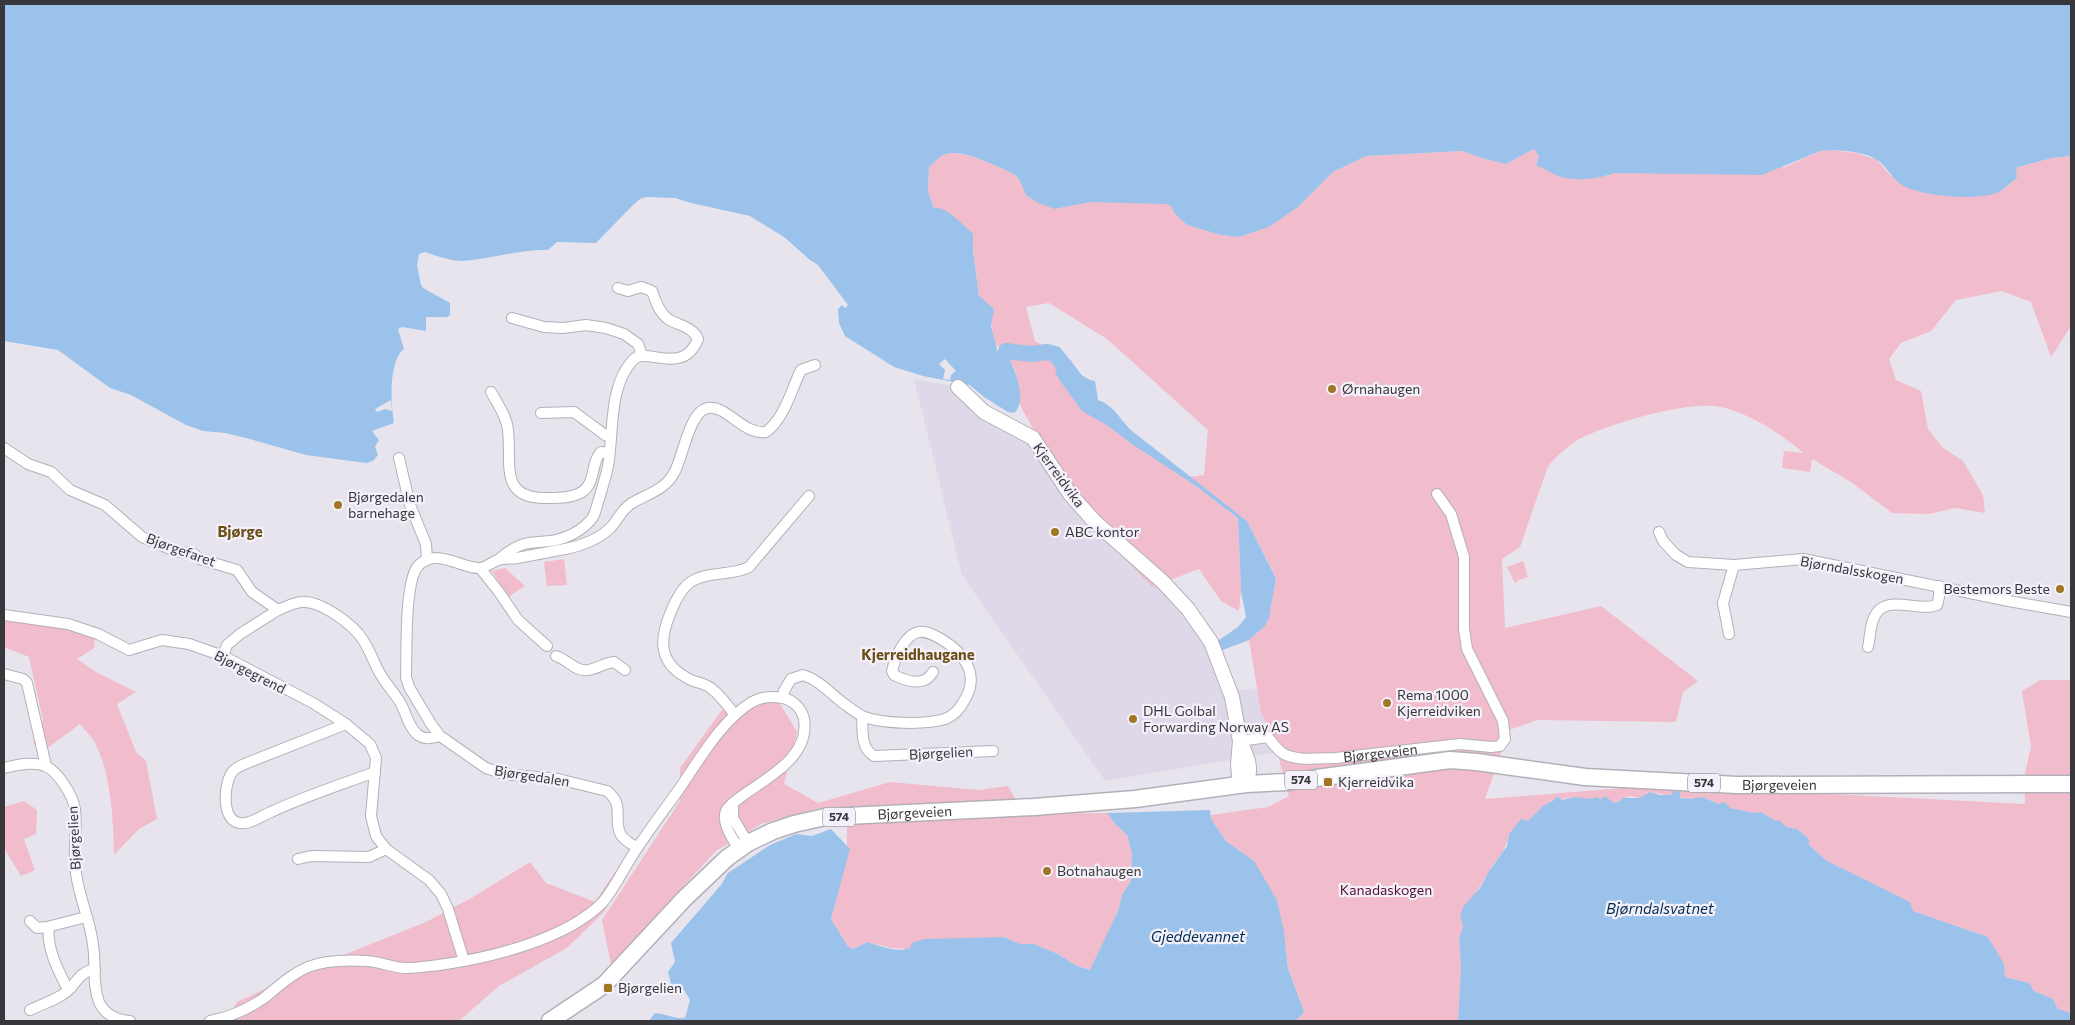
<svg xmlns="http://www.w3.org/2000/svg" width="2075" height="1025" font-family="Commissioner,sans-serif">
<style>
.built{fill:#dfd8e8}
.green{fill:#f1bccc}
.water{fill:#9bc2eb}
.pier{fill:#e8e4ed}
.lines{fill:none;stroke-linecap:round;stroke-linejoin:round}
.river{stroke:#9bc2eb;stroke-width:16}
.street-casing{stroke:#b4b0b9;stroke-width:12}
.secondary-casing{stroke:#b4b0b9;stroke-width:16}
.primary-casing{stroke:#b4b0b9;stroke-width:19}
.street{stroke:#fff;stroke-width:10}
.secondary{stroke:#fff;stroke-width:14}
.primary{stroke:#fff;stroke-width:16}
.poi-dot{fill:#a07725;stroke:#f5f1fb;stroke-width:2}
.labels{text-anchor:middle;stroke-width:4.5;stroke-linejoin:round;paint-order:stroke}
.shield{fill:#f5f1fb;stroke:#716f75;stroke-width:1}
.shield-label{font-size:12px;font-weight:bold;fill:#38373b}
.poi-label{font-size:14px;fill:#38373b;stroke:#f5f1fb;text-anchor:start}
.street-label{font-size:14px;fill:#38373b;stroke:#f5f1fb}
.park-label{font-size:14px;fill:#54102d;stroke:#f5f1fb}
.neighbourhood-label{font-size:15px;font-weight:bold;fill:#6b4f17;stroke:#f5f1fb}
.water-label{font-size:15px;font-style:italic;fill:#002b50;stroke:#f5f1fb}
</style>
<rect width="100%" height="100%" fill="#e8e4ed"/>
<path class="built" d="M914,379L958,387L1024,431L1211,642L1239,690L1439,669L1357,750L1267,754L1105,781L962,575Z"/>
<path class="green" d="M1534,149L1539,156L1536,164L1607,176L1615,173L1785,167L1820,151L1828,150L1857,153L1877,160L1891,176L2000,192L2017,178L2016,170L2018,167L2052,158L2071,156V326L2051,357L2031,302L2002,291L1956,300L1931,331L1901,343L1889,359L1896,380L1921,391L1928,429L1942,447L1963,461L1983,495L1985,513L1955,508L1929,514L1892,513L1851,482L1812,459L1810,472L1782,468L1784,451L1804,453C1780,434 1752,414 1721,407C1689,400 1613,423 1583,437C1570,443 1557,456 1548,466L1520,547L1502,559L1505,628L1601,606L1698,681L1683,692L1676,722L1537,720L1509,730L1485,799L1660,785L2025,804L2024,777L2031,747L2022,691L2040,680H2071V1013L2058,1009L2053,999L2034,991L2029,983L2005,977L1988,937L1913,911L1909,902L1827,861L1809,845V839L1797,829L1786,827L1761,812L1755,813L1730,808L1702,797L1688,799L1650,792L1639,798L1630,796L1614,803L1601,799H1583L1575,797L1554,800L1543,806L1528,822L1509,834C1506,851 1498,857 1489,871C1480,887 1470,901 1460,917L1463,926L1459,939L1461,967L1458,1021H1296L1304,1012L1288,967L1284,932L1254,861L1226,841L1211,819V815L1268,807L1289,796L1272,733L1261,712L1249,640L1265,626L1269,618L1276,577L1247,521L1190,477L1204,475L1208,430L1107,339L1049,303L1026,307L1035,341L1072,361L1074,371L1064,365L1108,426L1133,445L1193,484L1238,518L1241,591L1239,611L1221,601L1199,569L1152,587C1102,536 1061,485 1029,421C1026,415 1020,407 1019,401C1018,397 1020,393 1019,389C1017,371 1011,354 995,344L991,323L994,309L979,297L973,246L934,208L928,192L929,167C933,164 937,158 941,156C959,146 997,167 1014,174L1019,179L1026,195L1058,209C1092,197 1132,201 1167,204L1171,206L1174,213L1187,225L1221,235L1239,237L1269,227L1298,207L1333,172L1366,156L1462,151L1485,159L1506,164Z
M564,559L567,585L547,586L544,562Z
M1523,561L1528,577L1519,580L1517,578L1518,581L1515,583L1507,567Z
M505,568L525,586L508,597L492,571Z
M4,610L95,635L94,648L77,659L96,672L136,692L117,704L136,752L146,761L157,819L139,829L114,855C113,820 112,778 96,745C93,738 85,730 80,724L46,749L33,744L43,720L29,657L4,647Z
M773,692L797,732L784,784L818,803L890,782L978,790L1008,786L1024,814L1107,813L1116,825L1127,835L1132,853L1131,881L1122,895L1118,911L1091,970L1075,965L1058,954L1034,944H1020L1004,937L906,949L891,948L868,942L853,949L847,947L831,919L849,850L847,847V813L820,808L761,824L716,851L611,964L602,920L680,801V768L722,710L741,715Z
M24,801L37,810L36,834L24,839L35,870L21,876L4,848V807Z
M623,860L622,870L605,911L567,948L499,986L459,1021H227L237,1002L306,970L426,922L473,897L530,862L546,883L595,902Z"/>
<path class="water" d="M4,4H2071V156L2052,158L2018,167L2016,170L2017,178C2011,182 2005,189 1999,192C1978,201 1925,197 1904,186C1892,180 1887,166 1877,160C1864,151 1835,149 1820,151L1762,175L1615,173C1599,179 1574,182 1558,176C1551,173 1543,168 1536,165L1539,156L1534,149L1506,164L1485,159L1462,151L1366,156L1333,172L1298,207L1269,227L1239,237L1221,235L1187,225L1174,213L1171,206L1167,204L1090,202L1055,209L1038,203L1026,195L1019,179L1014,174C997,167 959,145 941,156C937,159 933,164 929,167L928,192L934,208C946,206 964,226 973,234V250L979,296L994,309L991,326L998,353L1006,351C1013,365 1029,401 1014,413L1008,412L984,397L970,385L923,376L894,367L845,336L839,323L838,309L842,305L845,308L848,305L818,265L810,260L784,237L750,216L691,203L675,198L646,197L640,199L633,205L596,243L557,242L548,250C519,249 492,259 463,261C451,261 436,256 425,252L419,254L417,265L421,285L423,288L450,303V315L447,317H426V331L402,327L398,329L404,349C388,361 391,406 394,423L372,431L379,440L375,447L378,455L373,461L366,463L306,455L246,438L225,433L203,431L186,425L131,395L110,388L58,350L4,341Z
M1064,365L1090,380L1095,381L1098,400C1116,407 1119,419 1132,431L1247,521L1276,578L1269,618L1265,626L1249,640L1220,651L1216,642L1238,627L1246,617L1241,591L1238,518L1193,484L1133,445L1108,426L1082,411L1058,378L1055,371L1058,367Z
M1675,789L1680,793V798L1688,799L1702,797L1719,804L1725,802L1730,808L1755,813L1761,812L1776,821L1779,820L1786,827L1797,829L1809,839V845L1827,861L1910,902L1913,911L1988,937L2004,964L2005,977L2029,983L2034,991L2053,999L2058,1009L2071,1013V1021H1458L1461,967L1459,939L1463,926L1460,917L1463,907L1480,888L1489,871L1507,846L1509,834L1521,819L1528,821L1543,806L1554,800L1557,796L1562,800L1575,797L1592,799L1596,797L1601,799L1605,796L1614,803L1620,801L1622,798H1639L1650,792L1660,795H1671Z
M1210,810L1211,819L1226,841L1254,861L1277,900L1284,932L1288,968L1304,1012L1296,1021H649L655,1013C666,1014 674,1019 685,1018L690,1000L684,990L672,987L668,972L675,962L671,943L721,885L728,873L770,845L796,834L812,836L831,829L850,849L831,919L848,947L853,949L868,942C880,946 897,953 910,948L912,943L924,939L1004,937L1020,944H1034L1058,954L1075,965L1090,970L1118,911L1122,895L1131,881L1132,853L1127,835L1116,825L1107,813Z"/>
<path class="pier" d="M945,359L956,371L951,375L950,380L943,379L945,370L939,364Z
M391,400L392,411L385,409L377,412L375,409Z"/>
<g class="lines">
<path class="river" d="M1006,351L1031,354L1047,352L1055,354L1077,382"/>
<defs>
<g id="street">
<path d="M512,318L544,327L563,328L586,325L606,328L624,334L638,344L642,355"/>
<path d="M491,392C497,403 507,417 508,430C512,463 498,500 548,498C559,498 572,498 582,492C596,483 591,461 601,452L609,453"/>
<path d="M541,413L574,412L605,435L611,437"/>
<path d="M4,448L28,464L51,472L70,490L105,505L142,537L175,551L194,554L200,559L237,570L252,592L278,610C286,607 294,602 303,602C321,601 354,625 363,640C369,649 373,660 378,670C384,682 393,691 400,702C406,712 408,727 418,735C425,740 432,738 440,736"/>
<path d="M399,458L410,505L426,544L427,560"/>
<path d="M1659,532L1663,541L1676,555L1688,562L1734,565L1803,559L2014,602L2071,612"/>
<path d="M498,560C506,553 514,547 524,544C532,542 542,542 551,541C566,539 584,530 593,517C596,512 597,504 599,499C602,488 606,477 608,466C614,432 608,387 633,360C646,346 683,377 698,339C692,326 679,326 668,319C659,312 656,302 652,291L641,287L628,291L618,288"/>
<path d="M480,568L499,592L518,620L547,646"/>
<path d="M4,615L68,624L98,634L129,650L162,640L189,644L223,656L313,703L346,724L370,744L376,758L371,816L376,836L386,849L429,880L441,894L448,909L464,961"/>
<path d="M1729,634L1723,603L1734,565"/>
<path d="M1868,647C1870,638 1870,628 1873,620C1883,591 1917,613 1937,605L1939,597V586"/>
<path d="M223,656L227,645L240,634L278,610"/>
<path d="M556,656C567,659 575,672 588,670C597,669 604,663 614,662L625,670"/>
<path d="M4,674L23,679L27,683L46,766"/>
<path d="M783,698L784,691L791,679L803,675C819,680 830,693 843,703C849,707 856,713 862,716C881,724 925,725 945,719C953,716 960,709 964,701C981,674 963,652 941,639C934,635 927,631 919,632C905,634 895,658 892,671L894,675C908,682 924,687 933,672"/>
<path d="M735,715C728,706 721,696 712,689C707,684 698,683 691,680C660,665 658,643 670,614C675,601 682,586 694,580C711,571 732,576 749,567L809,496"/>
<path d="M862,716C863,730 860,748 874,756L993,751"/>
<path d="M346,724L247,763C243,765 237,767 234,770C224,780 221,815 236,822C247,827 261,816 271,812C305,796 340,785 375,772"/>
<path id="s1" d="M1240,741L1268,737C1272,742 1276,748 1281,752C1294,762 1320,758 1336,758L1460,744L1491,747L1500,746L1505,739L1503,721L1467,649L1464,629V557L1451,514L1437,494"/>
<path d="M4,768C16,765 33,761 45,766C58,771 73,796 75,809C77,827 74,845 75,863C76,892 90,917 93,945C96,963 92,984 99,1002C105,1015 117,1020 130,1021"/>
<path d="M733,803V818L748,843"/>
<path d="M637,848C632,844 625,841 621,835C612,819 626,806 607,791L558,779L504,774L486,768L440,736L431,724L409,687L406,677C407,654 404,579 419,565C438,547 464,570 481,568C487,567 492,562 498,560C504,558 511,559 517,558C533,555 549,552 565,549C581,546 602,538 612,526C619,518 622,509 632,503C647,494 665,490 674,473C683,458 689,411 708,408C727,405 743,435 766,432C785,418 791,390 801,370L815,365"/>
<path d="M298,859L311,856L369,857L386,849"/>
<path d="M30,921L37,928L47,927L86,917"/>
<path d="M49,927C46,946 57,968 66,986L71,988"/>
<path d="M30,1010C40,1005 53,1001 62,995C77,986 76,973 95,969"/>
<path d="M210,1021C230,1017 247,1010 264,998C278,987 291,974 308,967C325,960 349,960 367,961C381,962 394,968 407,968C418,968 429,966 439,965C489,958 566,940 603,902C614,889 623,870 632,856C646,834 662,813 677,792C697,764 721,720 752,702C761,697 773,696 783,698C793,700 802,709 804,719C810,757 768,777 742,796C737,800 729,805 726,811C721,823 733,839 739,849"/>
</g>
<path id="secondary" d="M958,387L984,412L1033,438L1070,494L1094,521L1163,582L1188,609L1211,642L1232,697L1240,741L1238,764L1239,776L1246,784C1253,768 1247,757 1240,741"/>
<g id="primary">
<path id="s2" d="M550,1021L604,985L684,899L727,858L748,843L773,831L794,824L825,817L1034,807L1135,799L1246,784L1287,782L1450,760L1477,762L1585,777L1737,785L2071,784"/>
</g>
</defs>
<use href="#street" class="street-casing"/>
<use href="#secondary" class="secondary-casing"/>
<use href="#primary" class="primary-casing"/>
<use href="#street" class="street"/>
<use href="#secondary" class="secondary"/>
<use href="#primary" class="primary"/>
</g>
<g class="poi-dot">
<circle cx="1332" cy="389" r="5"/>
<circle cx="338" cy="505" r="5"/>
<circle cx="1055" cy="532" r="5"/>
<circle cx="2060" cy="589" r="5"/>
<circle cx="1387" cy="703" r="5"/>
<circle cx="1133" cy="719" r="5"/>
<rect x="1323" y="777" width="10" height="10" rx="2.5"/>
<circle cx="1047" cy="871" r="5"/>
<rect x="603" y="983" width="10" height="10" rx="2.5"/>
</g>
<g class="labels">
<g class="shield">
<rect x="1285" y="770.5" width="32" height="19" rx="4"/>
<rect x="1688" y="773.5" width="32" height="19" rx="4"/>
<rect x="823" y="807.5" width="32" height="19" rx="4"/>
</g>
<g class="shield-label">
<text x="1301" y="784">574</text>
<text x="1704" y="787">574</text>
<text x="839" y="821">574</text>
</g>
<g class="poi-label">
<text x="1342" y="394">Ørnahaugen</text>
<text x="348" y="502">Bjørgedalen<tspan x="348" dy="16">barnehage</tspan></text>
<text x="1065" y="537">ABC kontor</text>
<text x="2050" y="594" text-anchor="end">Bestemors Beste</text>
<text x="1397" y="700">Rema 1000<tspan x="1397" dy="16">Kjerreidviken</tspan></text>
<text x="1143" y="716">DHL Golbal<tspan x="1143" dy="16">Forwarding Norway AS</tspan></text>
<text x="1338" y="787">Kjerreidvika</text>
<text x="1057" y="876">Botnahaugen</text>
<text x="618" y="993">Bjørgelien</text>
</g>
<g class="street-label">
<text transform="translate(1059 475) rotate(54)" y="5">Kjerreidvika</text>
<text transform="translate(181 550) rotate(20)" y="5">Bjørgefaret</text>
<text transform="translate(1852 570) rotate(10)" y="5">Bjørndalsskogen</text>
<text transform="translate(250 672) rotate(27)" y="5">Bjørgegrend</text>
<text transform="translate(941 753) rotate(-3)" y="5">Bjørgelien</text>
<text dy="5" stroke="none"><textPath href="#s1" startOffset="149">Bjørgeveien</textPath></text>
<text transform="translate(532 776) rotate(9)" y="5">Bjørgedalen</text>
<text dy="5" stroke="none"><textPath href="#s2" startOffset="1308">Bjørgeveien</textPath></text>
<text dy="5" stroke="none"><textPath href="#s2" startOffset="439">Bjørgeveien</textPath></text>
<text transform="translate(74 838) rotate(-93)" y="5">Bjørgelien</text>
</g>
<g class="park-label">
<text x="1386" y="895">Kanadaskogen</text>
</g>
<g class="neighbourhood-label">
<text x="240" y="537">Bjørge</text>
<text x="918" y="660">Kjerreidhaugane</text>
</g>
<g class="water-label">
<text x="1660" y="914">Bjørndalsvatnet</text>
<text x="1198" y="942">Gjeddevannet</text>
</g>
</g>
<rect width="2075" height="1025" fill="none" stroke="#38373b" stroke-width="10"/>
</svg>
